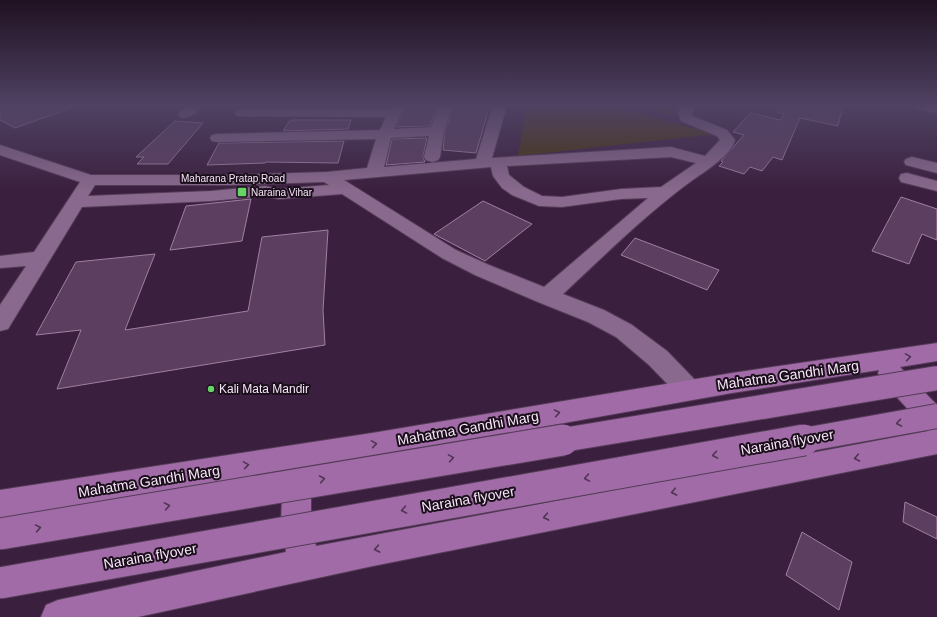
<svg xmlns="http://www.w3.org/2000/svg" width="937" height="617" font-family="Helvetica,sans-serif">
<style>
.green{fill:#47350c}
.building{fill:#5c3e60;stroke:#a07fa3}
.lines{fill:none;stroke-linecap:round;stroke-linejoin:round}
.minor-casing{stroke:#543c57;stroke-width:2}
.major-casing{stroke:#543c57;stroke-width:2}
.minor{fill:#89698d;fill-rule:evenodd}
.major{fill:#a06ba6;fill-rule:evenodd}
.major-bridge-far1-casing{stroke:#543c57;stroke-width:26;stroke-linecap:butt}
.major-bridge-casing{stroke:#543c57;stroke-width:33;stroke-linecap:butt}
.major-bridge-far1{stroke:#a06ba6;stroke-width:24}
.major-bridge{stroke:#a06ba6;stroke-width:31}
.oneway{stroke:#503453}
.poi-dot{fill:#67d465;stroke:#1b0f1c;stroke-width:1.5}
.labels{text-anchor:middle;stroke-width:4;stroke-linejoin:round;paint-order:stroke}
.far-street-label{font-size:10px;fill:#f7e5f8;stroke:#1b0f1c}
.far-poi-label{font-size:10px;fill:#f7e5f8;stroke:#1b0f1c;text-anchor:start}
.poi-label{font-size:12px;fill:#f7e5f8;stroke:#1b0f1c;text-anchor:start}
.near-street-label{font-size:14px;fill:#f7e5f8;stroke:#1b0f1c}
</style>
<rect width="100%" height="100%" fill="#3b1f3e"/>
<path class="green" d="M527,105H607L715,134L518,156Z
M631,105H680L674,116Z"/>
<path class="building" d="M0,105H73L74,107L15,128L0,120Z
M406,105H437L430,126L396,127Z
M778,105H843L838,126L800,118L782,160L773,157L762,171L750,167L744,174L719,166L723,162L721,161L744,135L733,132L750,113L781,120L784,114L778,113Z
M454,106L489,108L476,153L443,150L445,131Z
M290,120H351L348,129L283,131Z
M175,121L203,123L168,164H137L144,157H136Z
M427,138L423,157L425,162L386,165L392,139Z
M344,141L338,163L266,162L265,163L207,165L219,143Z
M901,197L937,209V240L922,234L909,264L872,251Z
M251,199L242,241L170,250L186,206Z
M483,201L532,224L485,261L434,234Z
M328,230L323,310L325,345L57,389L81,330L36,335L76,262L155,254L125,330L248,311L262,237Z
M635,238L719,270L707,290L621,255Z
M905,502L937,517V539L903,522Z
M802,532L852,562L839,610L786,575Z"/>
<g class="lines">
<defs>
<path id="minor" d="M188,105H203C197,113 189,119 180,117L178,114Z
M391,105H405L394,129L431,127L439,105H453L444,131L440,157L438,160L432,162L426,160L424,157L429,136L391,138L384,167L476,159L493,105H507L492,158L671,147L705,156L720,140L717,136L681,121L678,113L682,105H696L692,113V116L727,130L735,140C732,154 706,171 694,179C647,213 605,255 563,294L604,310L632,325L667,351L698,383L702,390L698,397L689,400L680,397L649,365L616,337L588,322L538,302L475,275L442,258L342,194L279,199L265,196L211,201L82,207L8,329L0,331V305L26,266L0,268V256L34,252L80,182L0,155V145L91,175H229L327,172L367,168L376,139L217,142L212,141L210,138L212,135L217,134L380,130L386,117L237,116L235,113L237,110L242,109H389ZM671,157L696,163L661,187L621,189L562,197L542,196L524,187L509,175L507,166ZM491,167L493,176L502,188L512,195L539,206L562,207L621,199L648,198L544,287L489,265L456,250L344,180ZM324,182L329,185L279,189L265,186L211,191L88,196L95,185H229Z
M914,105H937V113L916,108Z
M912,157L937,163V173L906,165L904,162L906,159Z
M907,173L937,181V191L901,182L899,178L901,174Z"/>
<path id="major" d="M937,343V361L900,367L937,405V454L373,566L138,617H41L46,605L58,600L286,552L281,522L283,472L0,520V490L372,433L732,373ZM879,370L878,373L881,380L928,431L316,546L311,522V468L732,393Z"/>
</defs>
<use href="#minor" class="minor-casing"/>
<use href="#major" class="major-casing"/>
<use href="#minor" class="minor"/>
<use href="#major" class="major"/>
<defs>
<path id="major-bridge-far1" d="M557,441L937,378
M798,441L937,416"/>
<path id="major-bridge" d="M0,534L563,440
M0,583L804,440"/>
</defs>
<use href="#major-bridge-far1" class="major-bridge-far1-casing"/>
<use href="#major-bridge" class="major-bridge-casing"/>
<use href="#major-bridge-far1" class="major-bridge-far1"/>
<use href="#major-bridge" class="major-bridge"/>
</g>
<defs><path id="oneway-chevron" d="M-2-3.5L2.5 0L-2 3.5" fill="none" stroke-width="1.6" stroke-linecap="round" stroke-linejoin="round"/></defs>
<g class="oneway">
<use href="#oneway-chevron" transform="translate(908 357) rotate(-9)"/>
<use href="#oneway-chevron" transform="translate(557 413) rotate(-10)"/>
<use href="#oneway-chevron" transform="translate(899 423) rotate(170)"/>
<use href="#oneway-chevron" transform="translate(374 444) rotate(-9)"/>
<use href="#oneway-chevron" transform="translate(715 455) rotate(170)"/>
<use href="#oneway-chevron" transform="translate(451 458) rotate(-9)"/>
<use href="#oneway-chevron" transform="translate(857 458) rotate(169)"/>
<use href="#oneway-chevron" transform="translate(246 465) rotate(-9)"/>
<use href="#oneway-chevron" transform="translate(587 478) rotate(170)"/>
<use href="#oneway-chevron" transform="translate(322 479) rotate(-10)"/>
<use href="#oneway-chevron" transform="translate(674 492) rotate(169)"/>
<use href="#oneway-chevron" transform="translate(167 506) rotate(-10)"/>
<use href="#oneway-chevron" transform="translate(404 510) rotate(170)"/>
<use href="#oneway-chevron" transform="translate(546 517) rotate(169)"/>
<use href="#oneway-chevron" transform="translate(38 528) rotate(-10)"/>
<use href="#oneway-chevron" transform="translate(377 549) rotate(169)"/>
</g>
<linearGradient id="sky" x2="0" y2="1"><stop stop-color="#201122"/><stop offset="0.55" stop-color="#4f4263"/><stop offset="1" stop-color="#4f4263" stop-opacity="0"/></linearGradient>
<rect width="937" height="191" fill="url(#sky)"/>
<g class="poi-dot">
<rect x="237" y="187" width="10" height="10" rx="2"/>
<circle cx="211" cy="389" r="4"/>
</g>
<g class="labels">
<g class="far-street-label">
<text x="233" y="182">Maharana Pratap Road</text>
</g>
<g class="far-poi-label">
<text x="251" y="196">Naraina Vihar</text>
</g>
<g class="poi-label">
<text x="219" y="393">Kali Mata Mandir</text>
</g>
<g class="near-street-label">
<text transform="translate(788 375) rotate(-8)" y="5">Mahatma Gandhi Marg</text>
<text transform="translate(468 428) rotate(-10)" y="5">Mahatma Gandhi Marg</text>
<text transform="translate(787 442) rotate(-10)" y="5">Naraina flyover</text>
<text transform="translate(149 481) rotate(-9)" y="5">Mahatma Gandhi Marg</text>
<text transform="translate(468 499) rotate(-10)" y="5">Naraina flyover</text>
<text transform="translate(150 556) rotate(-10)" y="5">Naraina flyover</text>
</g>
</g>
</svg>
